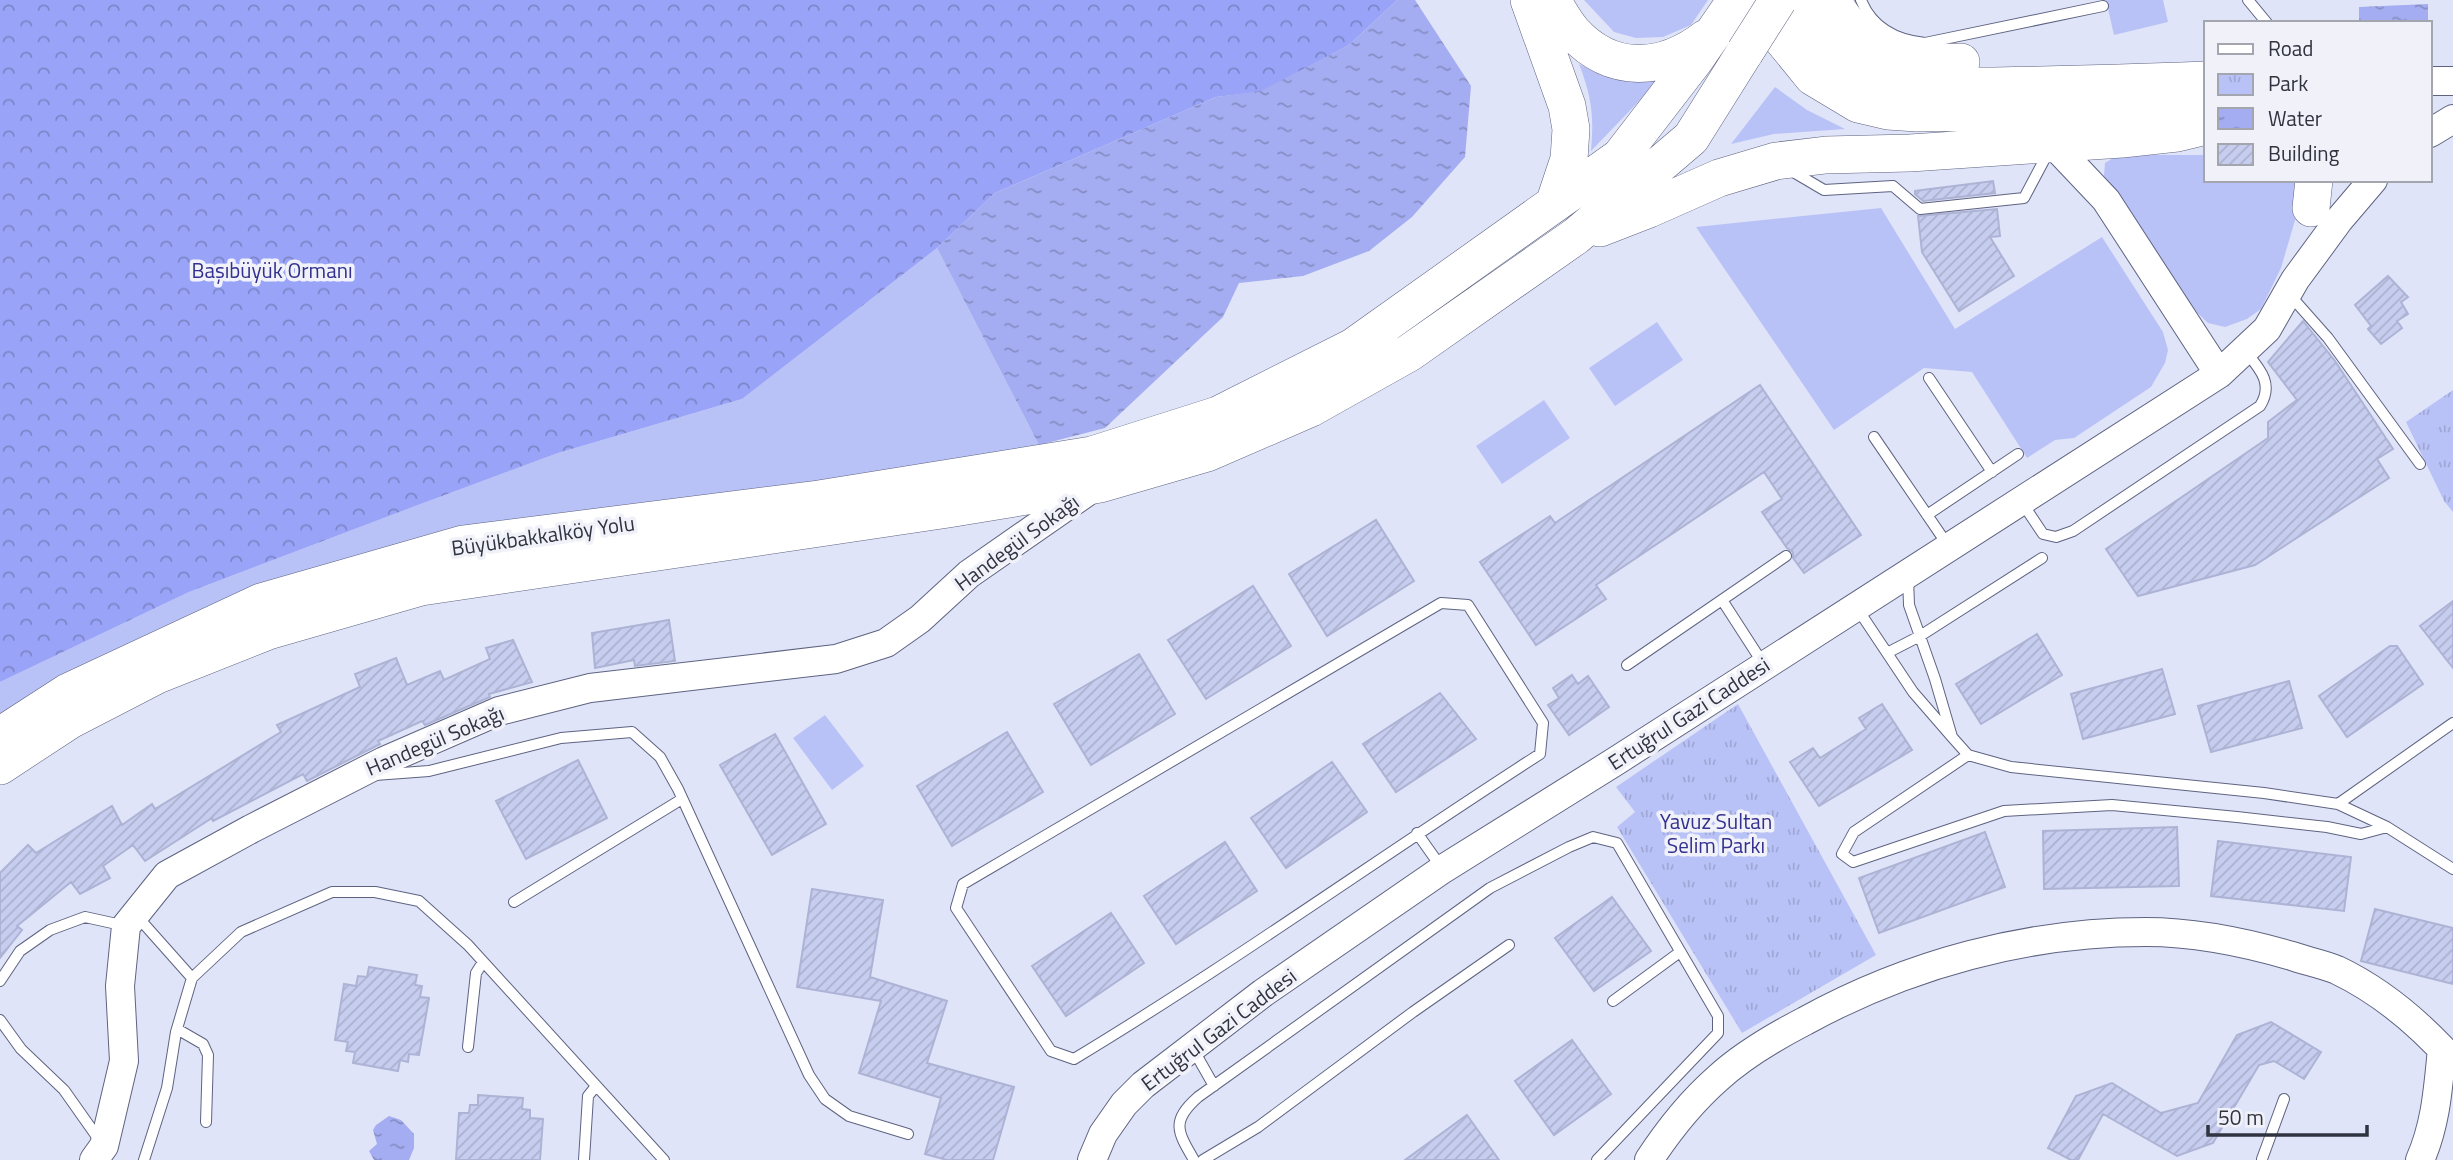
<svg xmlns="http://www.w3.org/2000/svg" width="2453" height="1160" font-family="'Titillium Web',sans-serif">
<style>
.grass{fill:#b9c2f7}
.forest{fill:url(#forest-crowns)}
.park{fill:url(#park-tufts)}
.water{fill:url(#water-ripples)}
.building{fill:url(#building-hatch);stroke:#adb3d4;stroke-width:2}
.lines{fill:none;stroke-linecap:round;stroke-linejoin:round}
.service-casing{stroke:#5e6381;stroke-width:12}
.tertiary-casing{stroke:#5e6381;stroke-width:30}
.trunk-casing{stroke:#5e6381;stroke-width:38}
.service{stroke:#fff;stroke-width:10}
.tertiary{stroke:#fff;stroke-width:28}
.trunk{stroke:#fff;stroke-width:37}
.trunk-bridge-casing{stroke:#5e6381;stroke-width:38;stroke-linecap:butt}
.trunk-bridge{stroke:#fff;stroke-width:37}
.labels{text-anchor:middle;stroke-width:7;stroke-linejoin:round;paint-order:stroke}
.park-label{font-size:21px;fill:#33308f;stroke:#f1f2f9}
.street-label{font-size:21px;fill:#303340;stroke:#f1f2f9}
</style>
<defs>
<pattern id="forest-crowns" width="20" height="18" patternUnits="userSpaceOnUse" patternTransform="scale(1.75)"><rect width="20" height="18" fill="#99a3f7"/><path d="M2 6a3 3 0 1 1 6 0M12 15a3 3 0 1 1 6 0" fill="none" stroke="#7d85c9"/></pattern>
<pattern id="park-tufts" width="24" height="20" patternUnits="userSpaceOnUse" patternTransform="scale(1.75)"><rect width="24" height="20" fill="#b9c2f7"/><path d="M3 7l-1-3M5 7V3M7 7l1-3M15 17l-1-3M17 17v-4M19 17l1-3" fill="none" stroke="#9fa7d5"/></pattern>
<pattern id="water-ripples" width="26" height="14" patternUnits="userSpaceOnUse" patternTransform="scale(1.75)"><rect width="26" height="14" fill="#a4adf1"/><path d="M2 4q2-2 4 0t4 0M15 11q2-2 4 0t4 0" fill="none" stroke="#868dc5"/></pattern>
<pattern id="building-hatch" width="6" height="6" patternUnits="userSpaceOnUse" patternTransform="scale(1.75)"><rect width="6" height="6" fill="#c7cdef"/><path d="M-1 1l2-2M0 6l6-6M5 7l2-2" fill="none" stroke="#abb0ce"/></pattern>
</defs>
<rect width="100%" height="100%" fill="#e0e4f9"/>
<path class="grass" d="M1584,0H1708L1691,25L1663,37L1636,38L1614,32Z
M2106,0H2163L2168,22L2114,35Z
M1579,64L1601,75L1633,81L1668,71L1591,151C1594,116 1592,98 1579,64Z
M1775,87L1807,110L1845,129L1774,134L1731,144Z
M2118,155H2206V180H2304L2305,186L2281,268L2261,309L2247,319L2225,327L2208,323L2189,305L2107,184L2104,175L2105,163Z
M1881,208L1955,329L2102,237L2163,332L2168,350L2165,363L2151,387L2074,438L2055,440L2027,458L1972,372L1924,368L1834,430L1696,227Z
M937,248L1039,445L1025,457L547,522L0,721V682L189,592L418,505L558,453L742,399Z
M1657,322L1683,360L1615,406L1589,368Z
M1544,400L1570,438L1502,484L1476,446Z
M825,715L864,766L832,790L793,738Z"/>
<path class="forest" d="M0,0H1397L1349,45L1261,92L1216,97L995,193L937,248L742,399L558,453L418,505L189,592L0,682Z"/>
<path class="park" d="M2453,390V512L2444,501L2406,422Z
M1738,704L1876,955L1742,1033L1617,827L1635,812L1616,787Z"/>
<path class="water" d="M1397,0H1415L1471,86L1465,157L1412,217L1369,251L1303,276L1239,283L1223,317L1105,428L1039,445L937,248L995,193L1216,97L1261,91L1349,45Z
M2428,4V23H2359V7Z
M389,1116L401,1120L414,1134V1148L409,1160H374L369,1151L377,1144L373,1130L376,1125Z"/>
<path class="building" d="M1993,181L1995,193L1923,201L1915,194V191Z
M1997,209L2000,236L1990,237L2014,276L1959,311L1922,252L1918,216Z
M2388,276L2408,297L2401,302L2408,314L2397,321L2402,328L2381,344L2368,329L2371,326L2355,305Z
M2303,321L2335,361L2393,449L2377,459L2389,478L2255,565L2138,596L2106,549L2268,438V422L2297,400L2268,362Z
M1760,385L1861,535L1804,573L1793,558V552L1787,548L1762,512L1782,499L1764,472L1596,585L1606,599L1536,645L1480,562L1550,516L1555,523Z
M1376,520L1414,581L1327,636L1289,574Z
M1253,586L1291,646L1206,699L1168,640Z
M2453,601V668L2420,626Z
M669,620L675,661L635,666L634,660L595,668L592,633Z
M2037,634L2062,675L1981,724L1956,684Z
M513,640L532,682L489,694L490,697L425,725L422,721L378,741L380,744L307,781L303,774L213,821L212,818L145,861L133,845L103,866L110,878L80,894L71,882L17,926L22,930L0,958V873L28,845L36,853L112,806L122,825L152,804L155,809L281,732L277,725L360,687L355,674L396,658L407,685L440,671L444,680L490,659L486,648Z
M2390,646H2397L2423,684L2347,737L2319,696Z
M1139,654L1175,714L1091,765L1054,704Z
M2162,669L2175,714L2083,739L2071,694Z
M1572,675L1578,684L1588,676L1609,707L1569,735L1548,705L1559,698L1553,688Z
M2289,681L2302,728L2211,752L2198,706Z
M1440,693L1476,739L1396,792L1363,744Z
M1882,704L1912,750L1819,806L1790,762L1813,748L1820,758L1866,729L1859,718Z
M1007,732L1043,792L952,846L917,786Z
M775,734L826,824L772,855L720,765Z
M578,760L607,818L526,859L496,801Z
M1332,762L1367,812L1286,868L1251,818Z
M2177,827L2179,886L2044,889L2043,831Z
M1985,832L2005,887L1879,933L1859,878Z
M2218,841L2351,857L2344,911L2211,896Z
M1225,842L1257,891L1176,944L1144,896Z
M812,889L883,900L870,977L947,1001L927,1063L1014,1087L993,1160H947L925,1154L941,1098L859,1073L881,1001L797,987Z
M1612,897L1651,951L1594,991L1555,938Z
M2375,909L2453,928V984L2361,961Z
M1111,913L1144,963L1066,1016L1032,966Z
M369,967L417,975L415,985L422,986L420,997L429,998L419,1055L409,1054L408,1062L400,1060L398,1071L353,1063L355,1052L346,1051L348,1042L335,1040L344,984L356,986L358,976L367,977Z
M2271,1022L2321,1052L2304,1079L2274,1061L2259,1065L2213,1143L2177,1156L2103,1114L2078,1160H2071L2048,1148L2076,1096L2112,1083L2161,1113L2198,1103L2237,1035Z
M1572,1040L1611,1094L1554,1135L1515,1081Z
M478,1095L523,1098L522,1109L530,1110V1118L543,1119L540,1160H456L459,1113H469L470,1105H478Z
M1467,1115L1499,1160H1405Z"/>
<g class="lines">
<defs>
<path id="service" d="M1861,0C1872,28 1896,40 1925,43L2103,6
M2248,0L2267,23
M1790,170L1824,190L1893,186L1920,209L2024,198L2049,151
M2289,294L2328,338L2420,464
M1929,378L1992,472
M1874,437L1949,547
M2021,501L2043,534L2056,537L2073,531L2260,406C2274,384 2260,369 2246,352
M1927,515L2018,454
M1722,600L1764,665
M1441,603L1468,605L1543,723L1540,754C1384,854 1233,963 1074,1059L1051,1051L956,908L963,884Z
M1857,608L1913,692L1952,737L1935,679L1909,605L1908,578
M1887,653L1920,636L2042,558
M1627,665L1786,556
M1952,737L1968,755L2011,767L2264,793L2338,804L2387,827L2453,869
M1968,755L1854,832L1842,854L1853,862L2004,811L2112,805L2237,817L2327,827L2361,834L2387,827
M375,775L429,771L561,738L632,732L660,757L678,789L809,1075L825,1099L849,1116L908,1134
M2338,804L2453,723
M1417,833L1441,867
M514,902L682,799
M136,915L192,978
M0,981L20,951L50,930L85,917L126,926
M1613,1001L1680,952
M0,1020L21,1049L64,1090L100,1141
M177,1029L203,1044L208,1055L206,1122
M468,1047L476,973L483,962
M1193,1049L1214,1086
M2262,1159L2284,1099
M144,1160L167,1088L176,1032L192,978L241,932L332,892H375L419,901L468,945L664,1160
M584,1160L588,1096L596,1086
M1194,1160C1177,1131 1171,1121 1198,1097L1490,888L1569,847L1593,837L1617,843L1718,1016V1033L1597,1160
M1203,1160L1258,1127L1413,1012L1509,945"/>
<path id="tertiary" d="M2430,81H2453
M2430,133L2453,119
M2053,144L2106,200L2219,374
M94,1160L104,1146L124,1061L120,986L126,926L167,875L251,829L384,761L499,711L590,688L836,659L886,643L920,619L969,574L1094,487
M1092,1160L1103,1134L1124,1104L1143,1085L1263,993L1443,869L1616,761L2219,374L2267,329L2295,280L2339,220L2373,180
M1649,1160C1668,1131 1691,1102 1717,1079C1743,1055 1774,1037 1805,1021C1909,964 2027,932 2146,932C2195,932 2244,942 2292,956C2306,961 2323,964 2337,970C2383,992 2420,1024 2453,1061
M2420,1160C2436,1124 2438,1088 2442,1049"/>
<path id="trunk" d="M1529,0L1567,106L1571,129L1569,159L1554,204
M1552,0C1558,10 1565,23 1573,32C1612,75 1663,71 1706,38
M1762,0L1782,39L1813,77L1858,104L1888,111L1917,113L2201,110
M1798,0C1815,31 1830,58 1862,77C1886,91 1933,86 1961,86C2043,86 2125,83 2206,80
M1832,0C1862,55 1902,64 1961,62
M2311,208L2314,180
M1600,228L1649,209L1719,178L1776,161L1826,155L1910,153L2122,139L2177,133L2206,126
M0,736L68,692L261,602L463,544L819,499L1092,455L1218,415L1353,347L1620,157L1694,61L1736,0
M0,766L70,720L157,675L268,631L421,587L948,509L1100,484L1207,453L1311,408L1409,353L1576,236L1691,138L1745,52"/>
</defs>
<use href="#service" class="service-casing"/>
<use href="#tertiary" class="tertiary-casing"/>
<use href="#trunk" class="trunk-casing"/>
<use href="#service" class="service"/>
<use href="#tertiary" class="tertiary"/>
<use href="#trunk" class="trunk"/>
<defs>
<path id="trunk-bridge" d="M1745,52L1778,0"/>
</defs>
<use href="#trunk-bridge" class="trunk-bridge-casing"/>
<use href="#trunk-bridge" class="trunk-bridge"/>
</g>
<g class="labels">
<g class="park-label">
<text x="272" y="278">Başıbüyük Ormanı</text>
<text x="1716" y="829">Yavuz Sultan<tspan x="1716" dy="24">Selim Parkı</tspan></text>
</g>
<g class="street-label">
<text transform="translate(543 536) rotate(-8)" y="7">Büyükbakkalköy Yolu</text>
<text transform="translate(1017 543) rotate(-36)" y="7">Handegül Sokağı</text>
<text transform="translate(1689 714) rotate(-33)" y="7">Ertuğrul Gazi Caddesi</text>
<text transform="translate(435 741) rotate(-23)" y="7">Handegül Sokağı</text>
<text transform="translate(1219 1030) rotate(-37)" y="7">Ertuğrul Gazi Caddesi</text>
</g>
</g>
<rect x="2204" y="21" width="228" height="161" fill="#f1f2f9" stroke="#a4a6af" stroke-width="2"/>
<rect x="2218" y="44" width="35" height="10" fill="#ffffff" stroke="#a4a6af" stroke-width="2"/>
<text x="2268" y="56" font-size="21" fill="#303340">Road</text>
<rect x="2218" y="74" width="35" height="21" fill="url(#park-tufts)" stroke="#a4a6af" stroke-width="2"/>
<text x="2268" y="91" font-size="21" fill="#303340">Park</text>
<rect x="2218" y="108" width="35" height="21" fill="url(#water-ripples)" stroke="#a4a6af" stroke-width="2"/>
<text x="2268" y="126" font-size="21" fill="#303340">Water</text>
<rect x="2218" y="144" width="35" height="21" fill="url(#building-hatch)" stroke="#a4a6af" stroke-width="2"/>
<text x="2268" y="161" font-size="21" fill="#303340">Building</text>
<path d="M2208 1125v10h159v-10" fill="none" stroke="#303340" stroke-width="3.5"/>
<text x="2218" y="1125" font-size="21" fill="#303340" stroke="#f1f2f9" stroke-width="5" paint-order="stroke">50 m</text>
</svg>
